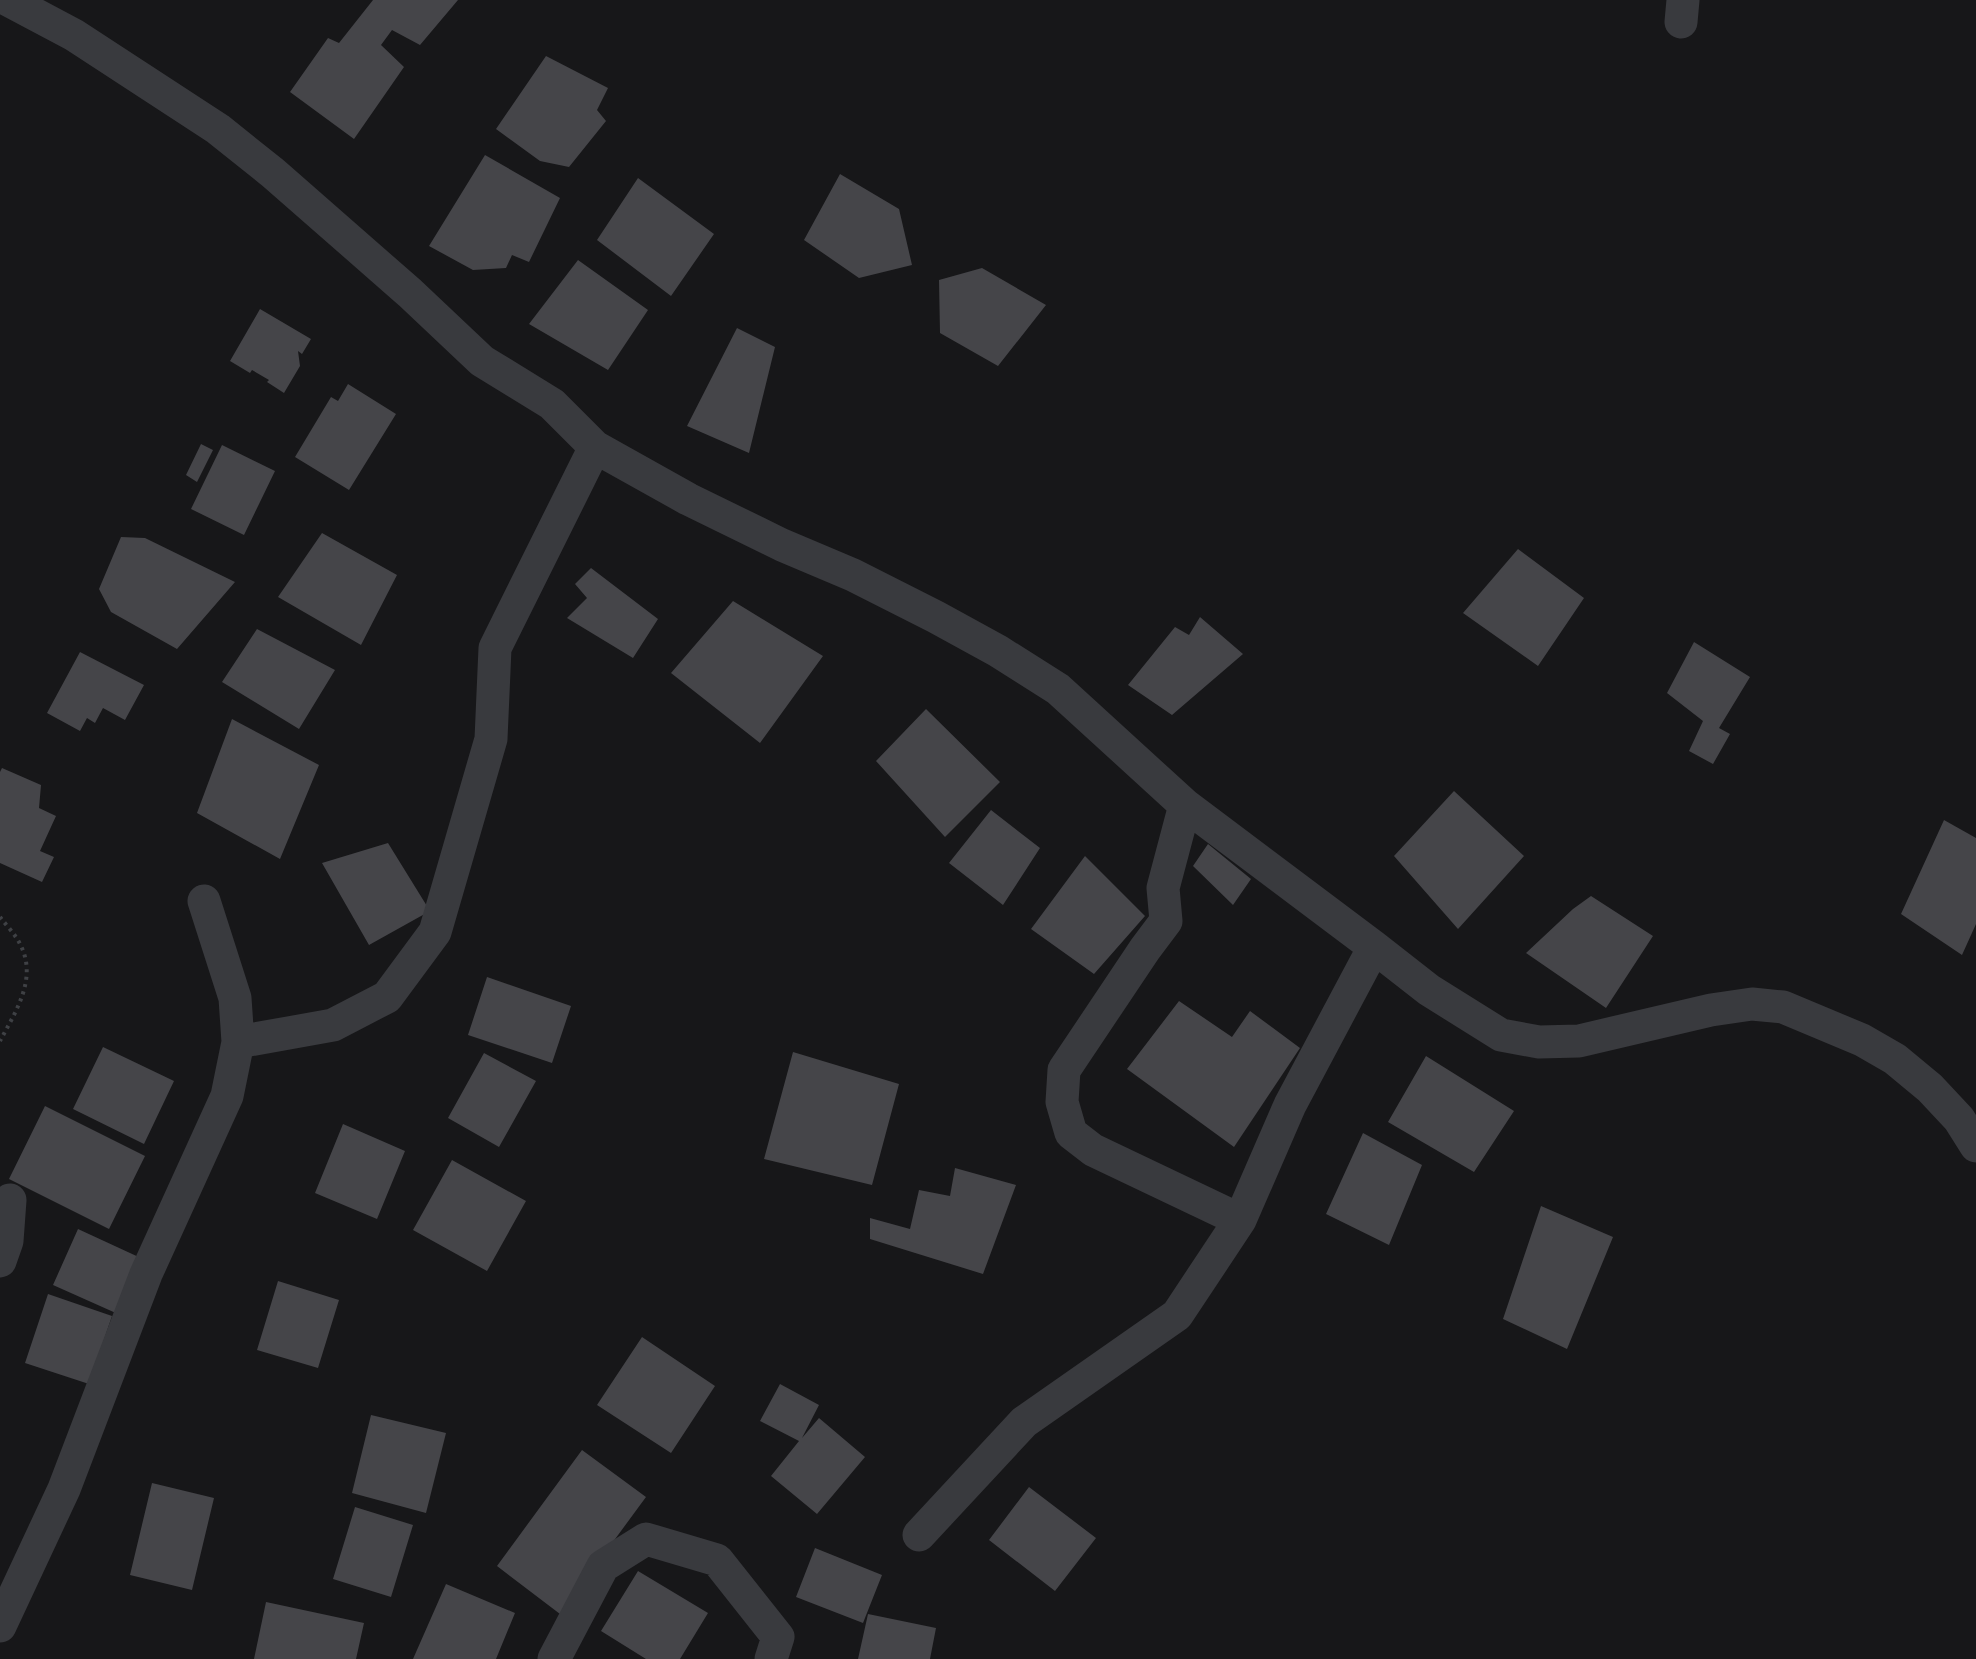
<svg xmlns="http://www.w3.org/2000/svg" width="1976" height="1659" font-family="'IBM Plex Sans',sans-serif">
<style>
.building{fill:#454549}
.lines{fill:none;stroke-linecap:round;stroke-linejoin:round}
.path{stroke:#3f4145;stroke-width:4;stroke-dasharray:3 4.5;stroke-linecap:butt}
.street{stroke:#393a3e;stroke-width:33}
</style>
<rect width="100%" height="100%" fill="#171719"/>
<path class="building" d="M373,0H458L420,45L392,30L381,45L404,67L354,139L290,92L328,38L339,43Z
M546,56L608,88L597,110L606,121L569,167L540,161L496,129Z
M485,155L560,198L529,262L512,255L506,268L473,270L429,246Z
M840,174L899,209L912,265L859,278L804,240Z
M638,178L714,234L671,296L597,240Z
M578,260L648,310L608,370L529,324Z
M982,268L1046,305L998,366L940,333L939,280Z
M260,309L311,339L302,354L298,351L300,366L284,393L267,382L269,380L252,370L250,373L230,361Z
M737,328L775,347L749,453L687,426Z
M348,384L396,414L349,490L295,457L331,397L338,401Z
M201,444L213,450L197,482L186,475Z
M222,445L275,471L244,535L191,509Z
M322,533L397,575L361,645L278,597Z
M121,537L145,538L235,582L177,649L111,612L99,589Z
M1518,549L1584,598L1538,666L1463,613Z
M591,568L658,619L633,658L567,618L587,598L575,584Z
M733,601L823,656L760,743L671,673Z
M1200,617L1243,654L1172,715L1128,685L1175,627L1189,635Z
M257,629L335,670L299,729L222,682Z
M1694,642L1750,677L1719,728L1730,734L1713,764L1689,751L1703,721L1667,693Z
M80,652L144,685L125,720L103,708L95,723L87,718L80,731L47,713Z
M926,709L1000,782L945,837L876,761Z
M232,719L319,765L280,859L197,813Z
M2,768L41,785L39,808L56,816L40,851L54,857L42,882L0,863V772Z
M1454,791L1524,856L1458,929L1394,856Z
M991,810L1040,848L1003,905L949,863Z
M1944,820L1976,838V924L1962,955L1901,914Z
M388,843L430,911L369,945L322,863Z
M1208,844L1251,879L1233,905L1193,866Z
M1085,856L1145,916L1094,974L1031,929Z
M1591,896L1653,936L1606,1008L1526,953L1573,909Z
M487,977L571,1006L552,1063L468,1035Z
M1179,1001L1232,1037L1250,1011L1300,1048L1234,1147L1127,1069Z
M103,1047L174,1081L144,1144L73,1109Z
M793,1052L899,1084L872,1185L764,1159Z
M484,1053L536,1081L499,1147L448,1118Z
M1426,1056L1514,1111L1474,1172L1388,1122Z
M45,1106L145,1156L109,1229L9,1179Z
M343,1124L405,1151L377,1219L315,1193Z
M1363,1133L1422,1165L1389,1245L1326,1214Z
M452,1160L526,1201L487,1271L413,1230Z
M955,1168L1016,1185L983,1274L870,1239V1218L910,1229L919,1190L950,1196Z
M1541,1206L1613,1237L1567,1349L1503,1319Z
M78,1229L143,1259L118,1314L53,1285Z
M278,1281L339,1300L318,1368L257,1350Z
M48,1294L112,1316L89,1384L25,1363Z
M642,1337L715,1386L671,1453L597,1405Z
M780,1384L819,1405L802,1438L819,1418L865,1457L817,1514L771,1476L799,1441L760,1421Z
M371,1415L446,1433L426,1513L352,1493Z
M582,1450L646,1497L560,1614L497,1566Z
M152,1483L214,1498L192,1590L130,1575Z
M1029,1487L1096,1538L1055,1591L989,1540Z
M355,1507L413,1525L391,1597L333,1579Z
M815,1548L882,1575L863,1623L796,1597Z
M638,1571L708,1613L680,1659H646L601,1631Z
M446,1584L515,1613L496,1659H413Z
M266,1602L364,1623L356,1659H254Z
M868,1614L936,1628L930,1659H858Z"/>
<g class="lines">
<path class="path" d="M0,917C6,925 15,934 20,944C38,978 16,1011 0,1041"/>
<path class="street" d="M8,0L74,35L218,129L273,173L410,293L482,361L552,404L595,447L688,499L782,545L853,575L936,617L998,651L1058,689L1185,805L1374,947L1429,990L1501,1035L1539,1042L1579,1041L1711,1010L1752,1004L1783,1007L1862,1040L1895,1059L1930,1088L1959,1119L1976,1146
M1681,22L1683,0
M1185,805L1163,888L1166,921L1145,949L1064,1070L1062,1102L1071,1133L1093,1150L1240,1220
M238,1042L333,1025L387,997L435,932L491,739L495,648L595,447
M0,1261L7,1241L10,1200
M919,1535L1024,1422L1177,1315L1240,1220L1290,1105L1374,947
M0,1626L64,1489L146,1274L227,1096L238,1042L235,998L204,901
M554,1659L603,1566L646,1539L717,1560L778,1637L771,1659"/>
</g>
</svg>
